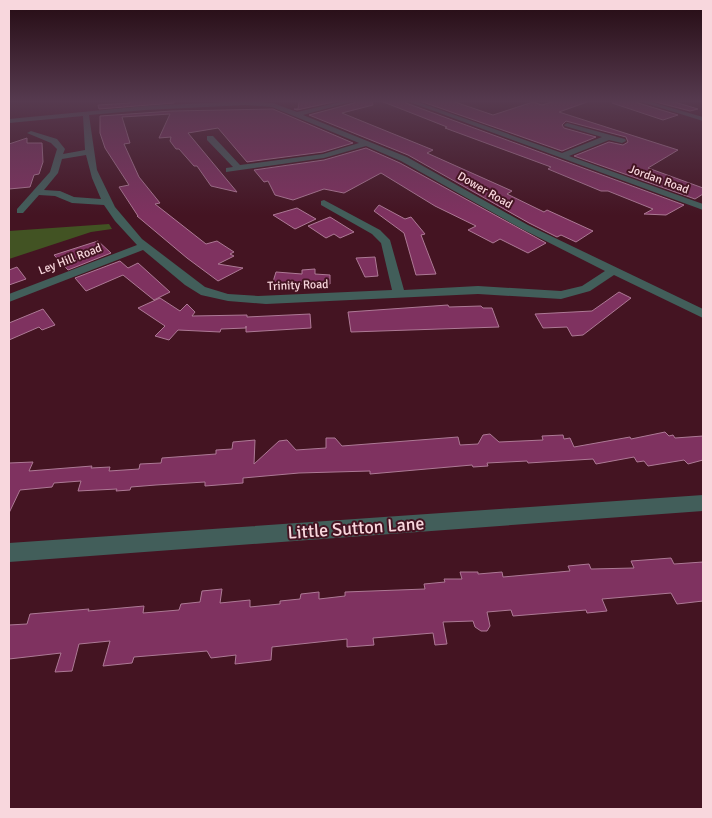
<svg xmlns="http://www.w3.org/2000/svg" width="712" height="818" font-family="Signika,sans-serif">
<style>
.green{fill:#425323}
.building{fill:#7f3260;stroke:#ad7995}
.lines{fill:none;stroke-linecap:round;stroke-linejoin:round}
.minor{fill:#425e5a;fill-rule:evenodd}
.labels{text-anchor:middle;stroke-width:4;stroke-linejoin:round;paint-order:stroke}
.far-street-label{font-size:12px;fill:#f8d7dd;stroke:#441422}
.near-street-label{font-size:18px;fill:#f8d7dd;stroke:#441422}
</style>
<rect width="100%" height="100%" fill="#441422"/>
<path class="green" d="M109,224L112,229L91,232L9,259V231Z"/>
<path class="building" d="M131,101H175L174,103L99,109L98,105L130,103Z
M299,101H338L297,110L294,109H298Z
M356,101H372L373,105L342,113L433,150L427,153L512,191L507,194L544,212L547,210L593,231L576,242L561,235L557,237L529,223L408,155L309,115L354,103Z
M381,101H405L406,103L684,205L666,215L644,214L653,209L608,191H601L548,169L551,167L445,128L447,127Z
M420,101H452L493,115L533,102L542,105L555,101H587V102L559,112L678,150L648,168L703,188V194L695,199L574,156L609,142L623,145L628,142L626,137L566,121L562,125L564,128L596,137L562,151Z
M613,101H637L638,103L678,115L663,120L612,103Z
M652,101H671L698,109L690,111Z
M273,109L353,143L323,152L247,162L218,128L188,133L237,192L211,186L197,166H194L179,149H176L170,141L171,137L159,138L170,114L122,117L130,143L124,144L139,177L160,203L155,204L206,244L217,241L234,252L230,254L234,256L218,264L243,268L218,281L187,258L137,216H138L119,187L129,185L105,148L100,133V116L172,111Z
M27,138V143H42L43,162L39,174L34,175L30,187L9,189V144Z
M366,148L400,163L546,243L528,253L500,239L493,243L468,230L476,226L435,206L381,173L344,193L324,189L293,200L275,195L268,181L264,182L254,170L324,160Z
M379,205L405,219L411,217L425,234L421,235L436,274L416,275L404,233L374,211Z
M297,208L316,219L295,229L273,215Z
M330,217L354,232L340,238L334,234L326,238L308,226Z
M98,241L111,253L68,270L54,255Z
M375,257L378,276L365,277L356,258Z
M120,261L128,268L138,263L170,292L154,300L123,275L86,291L75,278Z
M17,267L26,279L9,285V270Z
M315,269V274L330,275V284L272,285L276,272L302,274V270Z
M619,292L631,298L583,335L572,336L567,327L543,328L535,314L592,311Z
M160,298L180,311L187,304L195,312L192,316L247,315V317L310,314L311,328L246,332V326V328L221,329L220,332L178,330L169,340L155,336L165,326L138,308Z
M448,305L449,307L481,306L483,308H492L499,327L351,332L348,312Z
M43,309L55,325L42,330L39,327L9,340V323Z
M665,432L669,436L673,435L675,438L703,436V460L688,464L684,460L648,466L644,461L637,462L634,457L596,464L593,459L528,463L527,461L487,463L488,466L473,467L472,465L370,474V471L299,473L243,478V483L205,486V482L156,485L131,487L130,490L116,491L117,489L78,491L81,481L54,483L52,487L20,490L9,513V463L33,462L29,471L92,466L91,468L110,467L109,471L139,469L140,464L161,463L162,458L216,454V450L232,449L233,442L255,440L254,464L279,441L287,440L296,450L326,448V438H335L342,446L458,437L460,445L478,444L483,435L490,434L499,442L543,440L542,436L563,435L564,439L570,438L574,447L630,437L631,439Z
M671,558L674,564L703,562V601L677,604L671,593L602,599L607,611L587,613L586,610L513,616L511,610L487,612L490,626L487,631H481L475,627L473,621L443,622L447,644L435,645L433,633L373,638L374,645L347,647V639L272,647L271,660L235,664L236,655L211,658L207,651L134,657L132,663L103,666L110,641L79,644L72,671L55,672L61,653L9,659V625L27,624L30,614L89,609L88,611L144,606L143,613L179,610L181,604L200,602L202,591L222,589L220,603L250,600V607L280,604V601L300,599L301,594L319,592V599L345,596V592L425,589L424,584L445,582L444,579H462L460,572H478V574L502,572L503,577L570,571L568,566L589,564L591,569L634,568L631,561Z"/>
<g class="lines">
<path class="minor" d="M246,101L273,103L297,112L345,101H354L303,115L407,157L528,225L703,309V318L614,275L590,291L561,299L478,294L266,304L228,301L201,295L185,285L143,250L9,302V294L137,245L115,221L104,205L72,203L55,196L39,195L23,213H17V209L50,172L57,149L51,143L27,133L31,131L57,139L65,149L63,154L85,150L83,116L9,123V119L145,106ZM246,105L272,107L359,143L323,154L240,165L213,136H207V140L233,167L226,168V172L324,158L366,146L401,161L522,229L605,271L582,286L561,291L478,286L404,290L390,240L380,230L324,200L321,201V205L372,234L381,243L392,290L258,296L228,294L205,287L142,239L115,207L97,170L89,115L145,110ZM86,155L92,178L101,199L74,197L60,191L44,190L58,173L62,159Z
M407,101H415L562,153L602,137L565,126L564,125L567,123L625,139L626,141L622,143L609,140L569,156L703,204V210Z
M639,101H647L703,117V121Z
M703,495V511L9,562V543Z"/>
</g>
<linearGradient id="sky" x2="0" y2="1"><stop stop-color="#250b13"/><stop offset="0.47" stop-color="#563a4f"/><stop offset="1" stop-color="#563a4f" stop-opacity="0"/></linearGradient>
<rect width="712" height="215" fill="url(#sky)"/>
<g class="labels">
<g class="far-street-label">
<text transform="translate(659 179) rotate(20)" y="4">Jordan Road</text>
<text transform="translate(485 190) rotate(30)" y="4">Dower Road</text>
<text transform="translate(70 259) rotate(-21)" y="4">Ley Hill Road</text>
<text transform="translate(298 285) rotate(-2)" y="4">Trinity Road</text>
</g>
<g class="near-street-label">
<text transform="translate(356 528) rotate(-4)" y="6">Little Sutton Lane</text>
</g>
</g>
<rect width="712" height="818" fill="none" stroke="#f8d7dd" stroke-width="20"/>
</svg>
